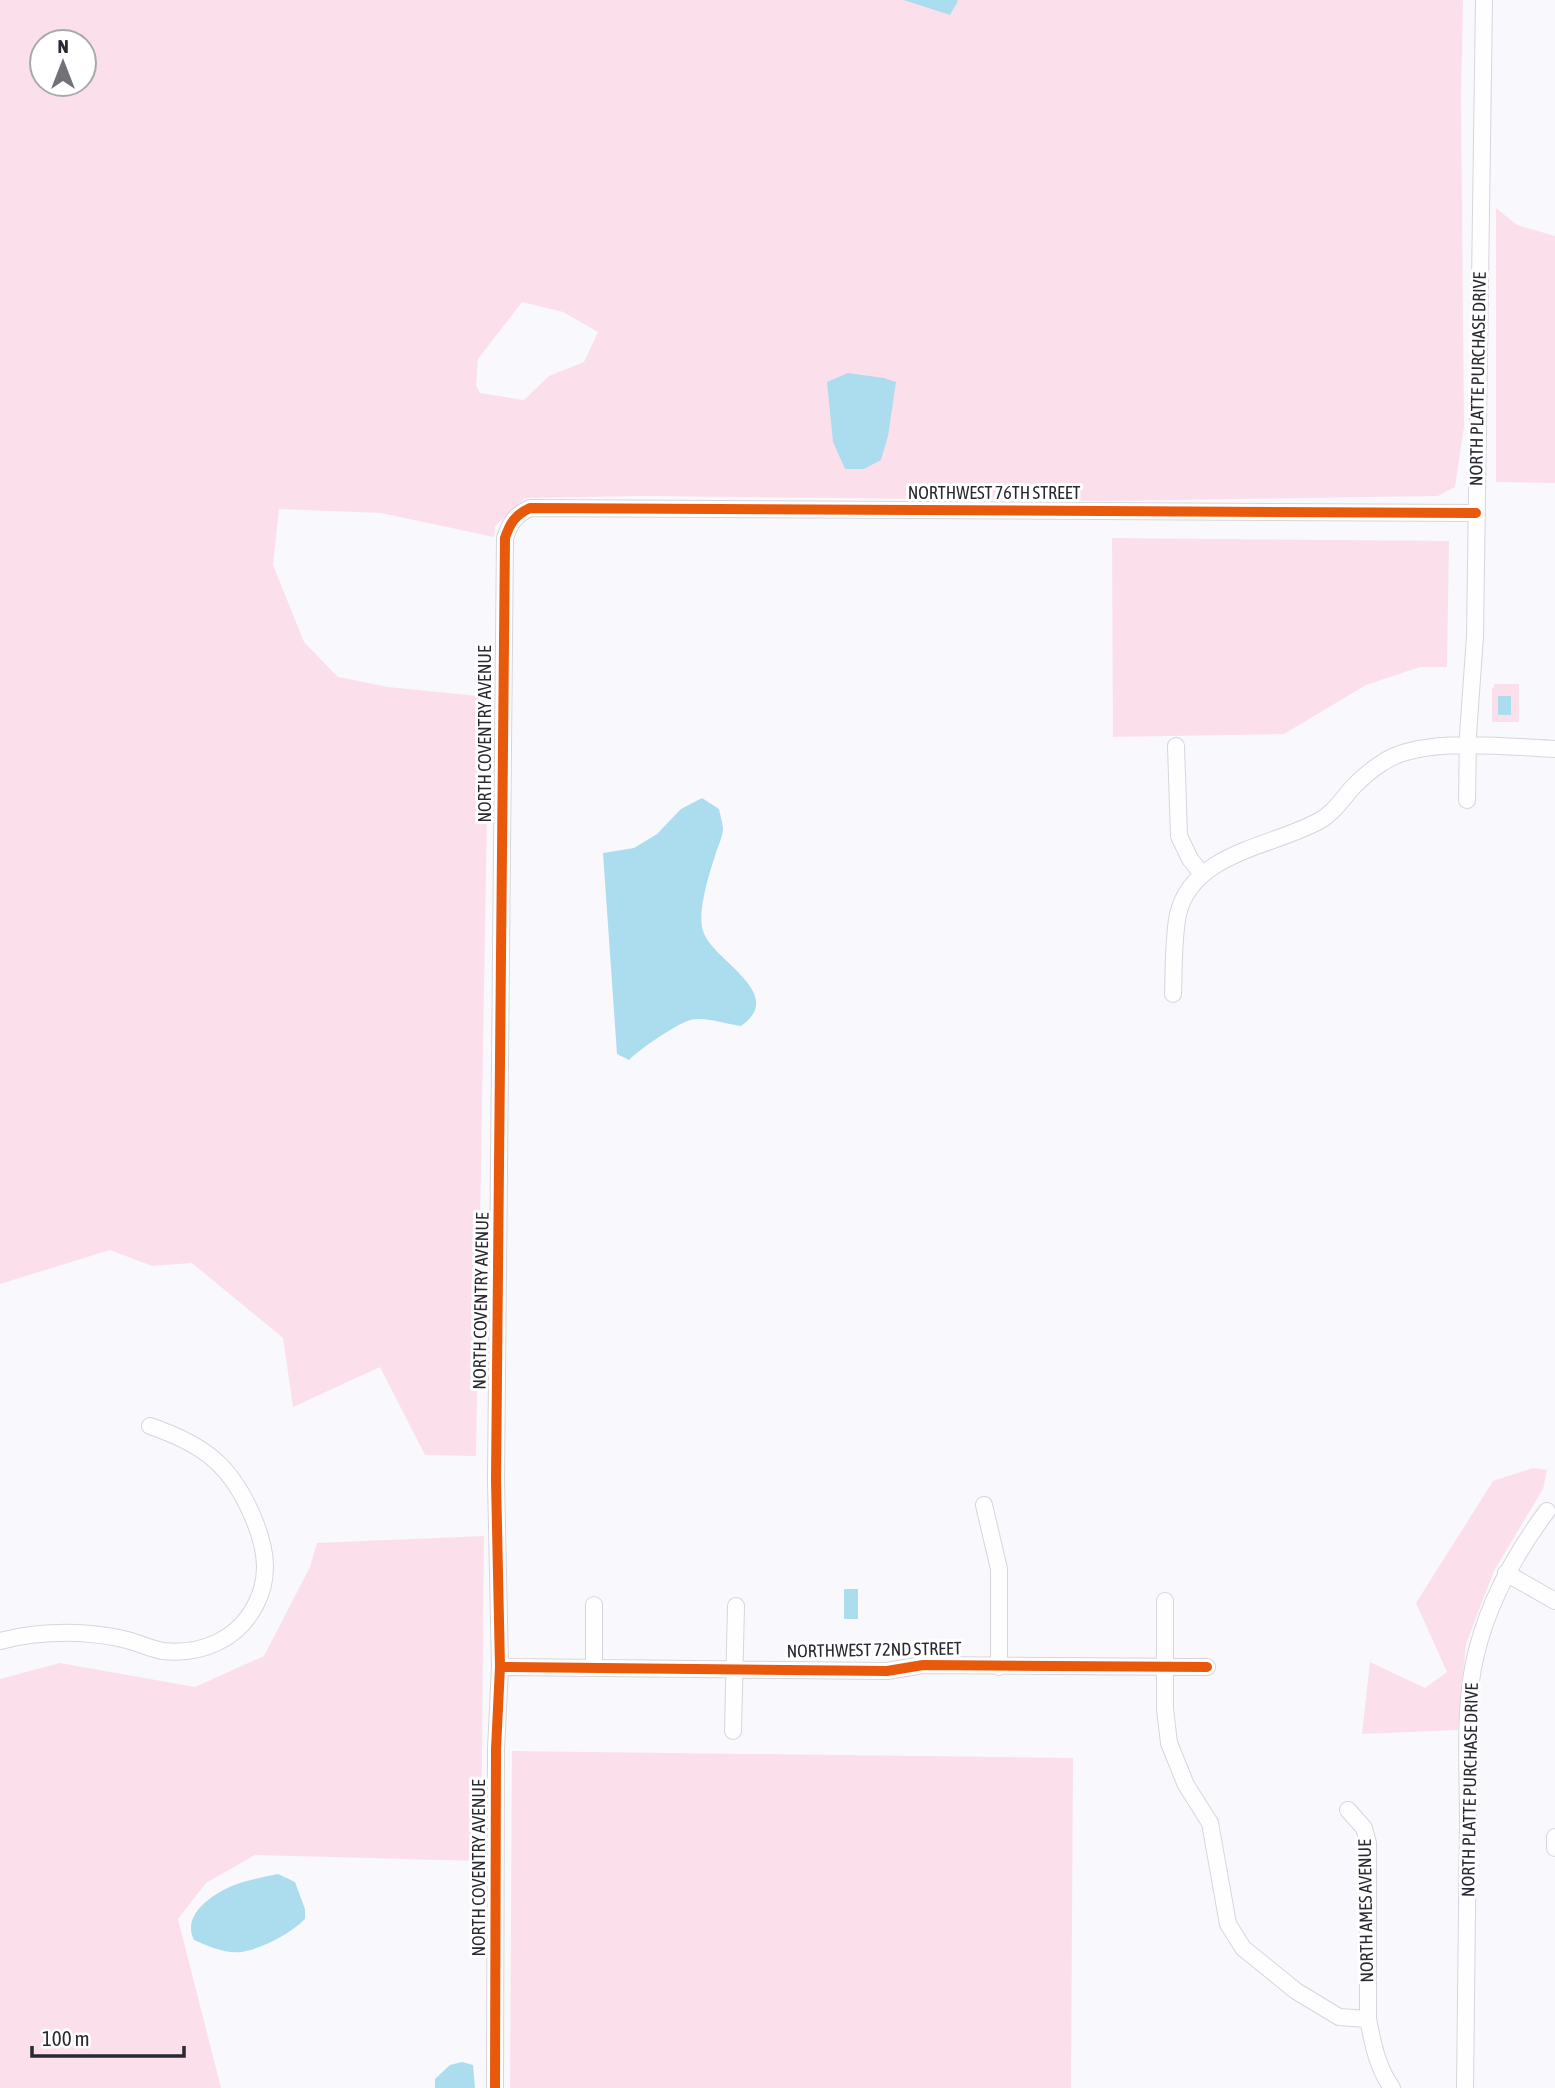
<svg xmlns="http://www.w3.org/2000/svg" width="1555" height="2088" font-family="'Asap Condensed',sans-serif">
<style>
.green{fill:#fbe0ec;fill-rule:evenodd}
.water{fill:#abddef}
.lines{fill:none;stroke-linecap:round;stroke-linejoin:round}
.minor-casing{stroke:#d6d5dd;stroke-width:18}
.minor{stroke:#fefeff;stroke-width:16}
.cycleway-casing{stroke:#fff;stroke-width:15}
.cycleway{stroke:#e8590c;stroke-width:10}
.labels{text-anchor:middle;stroke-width:6;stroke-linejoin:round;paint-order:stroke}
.street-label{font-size:18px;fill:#292933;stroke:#fff}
</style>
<rect width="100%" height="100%" fill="#f9f8fc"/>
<path class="green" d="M0,0H903L950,15L958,0H1463L1461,97L1464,427L1455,487L1438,496L1107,501L644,496L525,498L495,526L494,537L381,513L279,509L273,565L304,642L338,677L388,687L489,697L476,1456L425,1455L380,1367L293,1407L283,1338L192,1263L152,1266L110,1250L0,1284ZM42,42H84V84H42ZM522,302L563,312L598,332L584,362L549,376L524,400L480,393L476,385L478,359Z
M1496,208L1517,225L1555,236V483L1496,482Z
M1112,538L1449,541L1447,667H1420L1366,685L1284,734L1113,737Z
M1494,684H1519V722H1492V688L1494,687Z
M1533,1468L1547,1470L1543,1489L1494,1571L1466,1644L1458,1730L1362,1734L1370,1662L1425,1688L1447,1672L1416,1603L1493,1481Z
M484,1536L481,1861L255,1855L206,1883L178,1919L221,2088H0V1679L60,1663L195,1687L264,1656L310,1567L317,1543Z
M512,1751L1073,1758L1071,2088H510Z"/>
<path class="water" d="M903,0H957L958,1L950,15Z
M848,373L884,378L896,382L888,436L881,460L864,469H845L833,442L827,382Z
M1498,696H1511V715H1498Z
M702,798L719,809C720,815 723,823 723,830C722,839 717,848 715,856C709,874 697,913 703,931C712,961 788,993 741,1026C726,1024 705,1016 690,1020C675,1025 640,1049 629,1060L617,1054L603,853L634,848L657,834L681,809Z
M844,1589H858V1619H844Z
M278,1874L295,1882L305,1909V1919C290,1934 263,1948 242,1952C225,1954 208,1946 194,1940C180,1913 218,1890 240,1883C252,1879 265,1877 278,1874Z
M462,2062L473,2065L475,2088H435V2079L450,2065Z"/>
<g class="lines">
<defs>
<path id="minor" d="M1176,746L1179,836L1190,859L1202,874
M1467,800L1468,735L1475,636L1484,0
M1173,994C1174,968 1173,940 1178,914C1193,852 1272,847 1319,821C1334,813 1342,799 1353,787C1361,779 1372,769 1382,763C1420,736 1508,747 1555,749
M984,1505L999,1569V1667
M1506,1573L1555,1601
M1165,1601V1709L1169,1743L1186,1785L1210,1823L1228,1924L1243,1948L1296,1991L1339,2017L1368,2019
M594,1605V1668
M0,1641C26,1634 52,1632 79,1633C94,1634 112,1636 127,1640C139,1643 150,1649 163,1651C201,1655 238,1640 256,1604C270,1577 266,1550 255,1522C233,1467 206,1445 150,1426
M500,1667L887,1671L923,1665L1207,1667
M733,1731L736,1606
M1348,1810L1364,1828L1368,1843V2019C1373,2044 1377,2067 1392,2088
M1555,1837V1848
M495,2088L496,1749L500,1667L496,1480L505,538C510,523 515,515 530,508L1476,513
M1465,2088C1466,1999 1467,1911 1468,1822C1468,1772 1464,1718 1473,1668C1484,1610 1512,1558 1547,1511"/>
</defs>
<use href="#minor" class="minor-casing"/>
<use href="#minor" class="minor"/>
<defs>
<path id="cycleway" d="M500,1667L887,1671L923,1665L1207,1667
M495,2088L496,1749L500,1667L496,1480L505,538C510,523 515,515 530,508L1476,513"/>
</defs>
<use href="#cycleway" class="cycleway-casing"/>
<use href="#cycleway" class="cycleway"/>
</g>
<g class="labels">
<g class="street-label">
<text transform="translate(1478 379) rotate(-89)" y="6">NORTH PLATTE PURCHASE DRIVE</text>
<text x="994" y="499">NORTHWEST 76TH STREET</text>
<text transform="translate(485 734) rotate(-90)" y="6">NORTH COVENTRY AVENUE</text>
<text transform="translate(481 1301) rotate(-89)" y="6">NORTH COVENTRY AVENUE</text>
<text transform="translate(874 1650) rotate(-1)" y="6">NORTHWEST 72ND STREET</text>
<text transform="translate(1470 1790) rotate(-89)" y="6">NORTH PLATTE PURCHASE DRIVE</text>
<text transform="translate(479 1868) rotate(-90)" y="6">NORTH COVENTRY AVENUE</text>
<text transform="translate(1366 1911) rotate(-91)" y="6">NORTH AMES AVENUE</text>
</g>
</g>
<g transform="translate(63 63)"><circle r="33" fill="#ffffff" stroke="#a9a9ad" stroke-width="2"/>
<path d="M0-5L12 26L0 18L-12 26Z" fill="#727179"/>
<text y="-10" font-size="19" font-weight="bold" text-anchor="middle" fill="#292933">N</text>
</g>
<path d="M32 2046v10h152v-10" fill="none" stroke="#292933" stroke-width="3.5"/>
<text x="42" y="2046" font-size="21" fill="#292933" stroke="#ffffff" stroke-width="5" paint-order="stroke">100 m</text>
</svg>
